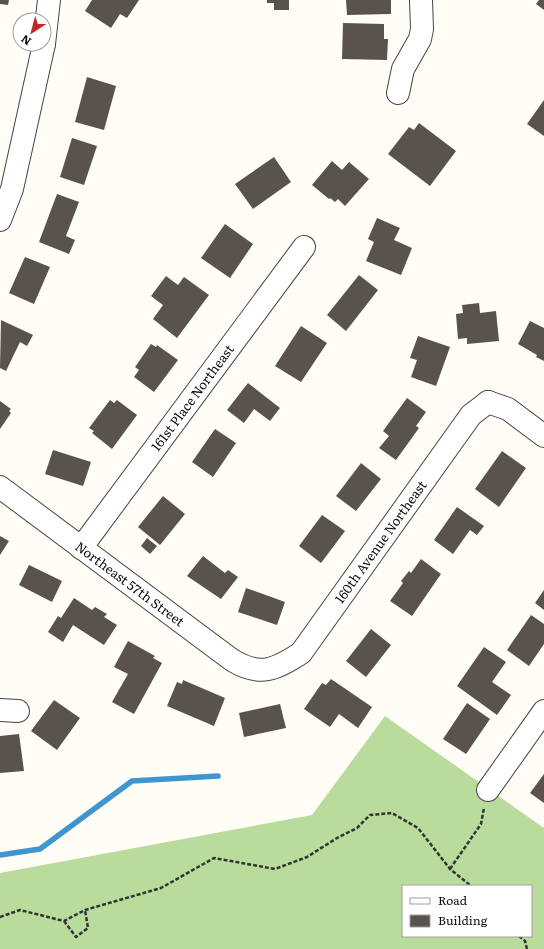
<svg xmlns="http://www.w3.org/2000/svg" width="544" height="949" font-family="Literata,serif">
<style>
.forest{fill:#b9dc9c;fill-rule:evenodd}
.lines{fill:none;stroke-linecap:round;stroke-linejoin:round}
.stream{stroke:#3f96cf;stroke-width:5.5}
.building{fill:#5a524d}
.minor-casing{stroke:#444;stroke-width:24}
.path{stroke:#333;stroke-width:2.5;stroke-dasharray:4 2;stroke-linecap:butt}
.minor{stroke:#fff;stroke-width:22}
.labels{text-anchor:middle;stroke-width:4;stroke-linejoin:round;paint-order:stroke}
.street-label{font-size:13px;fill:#111;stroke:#fff}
</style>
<rect width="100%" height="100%" fill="#fffdf5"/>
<path class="forest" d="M385,716L544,828V949H0V873L312,815ZM403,886H531V936H403Z"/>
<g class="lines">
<path class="stream" d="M0,855L40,849L132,781L218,776"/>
</g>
<path class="building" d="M0,0H9L8,5L0,4Z
M92,0H139L127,18L120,14L111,28L85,11Z
M267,0H289V10H274V3H267Z
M346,0H391V14L347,15Z
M539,0H544V10L536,4Z
M343,23L384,24V39H388L387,60L342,59Z
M87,77L116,86L104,130L75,122Z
M544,100V136L527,124Z
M419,123L456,151L430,186L388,154L409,127L414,130Z
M72,138L97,146L84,185L60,177Z
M274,157L291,182L253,209L235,184Z
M332,161L342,170L349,162L369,179L345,206L338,199L335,202L330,198L329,199L312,185Z
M57,194L79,202L66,236L75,240L69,254L39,242Z
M377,218L400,228L394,240L412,248L401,275L366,261L374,242L368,239Z
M225,224L253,244L230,278L201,258Z
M25,257L50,267L34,304L9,293Z
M359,275L378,290L346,331L327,315Z
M166,276L178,285L184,277L209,295L177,338L153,319L163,305L151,296Z
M479,303L480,313L496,311L499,341L467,344V338L458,339L456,314L463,313L462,305Z
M1,320L33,335L27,346L20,342L6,371L0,368Z
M530,321L544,328V361L536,357L537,355L518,344Z
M301,326L327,343L301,382L275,366Z
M418,336L450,347L436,386L411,377L417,360L410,358Z
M151,344L156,347L157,345L178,360L154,392L134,377L139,370L135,367Z
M248,383L280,408L270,421L254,409L244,423L227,410Z
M407,398L426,412L416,426L419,428L396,460L379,448L389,436L383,431Z
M110,400L114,403L117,400L137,415L112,449L92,433L94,431L89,428Z
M0,401L11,409L9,411L11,413L0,429Z
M215,429L236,443L213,477L192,462Z
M53,450L91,462L83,486L45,474Z
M502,451L526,468L499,507L475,489Z
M361,463L381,479L356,511L336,496Z
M163,496L185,514L160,545L138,527Z
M457,507L484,526L477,535L470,530L453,554L434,540Z
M322,515L345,531L321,563L299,546Z
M0,536L9,541L0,555Z
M147,538L157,546L150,554L141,546Z
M203,556L225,573L228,570L238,577L221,599L187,576Z
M421,559L441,574L412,616L390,601L403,583L401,581L409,571L411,573Z
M29,565L62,581L52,602L19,585Z
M246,588L285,602L277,625L238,612Z
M544,590V610L535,603Z
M74,598L92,610L95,607L107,614L104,617L117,625L104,645L73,625L63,642L48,632L58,616L61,618Z
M531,615L544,624V644L529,666L507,650Z
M371,629L391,645L366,677L346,661Z
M128,641L155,656L153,658L162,663L134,714L112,702L128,674L114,667Z
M484,647L506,662L492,682L511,695L497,715L457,686Z
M331,679L372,707L358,728L339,714L330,727L304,709L322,683L326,685Z
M183,680L225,698L214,726L167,706L177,682L182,684Z
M54,700L80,718L57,750L31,731Z
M467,703L490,719L466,754L443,739Z
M280,704L286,728L244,737L239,713Z
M19,734L24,771L0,773V736Z
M544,774V803L530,793Z"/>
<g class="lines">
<defs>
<g id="minor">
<path d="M44,44L49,0"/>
<path d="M398,93L403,69L420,39L422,29L421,0"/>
<path d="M0,220L12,189L44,44"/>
<path d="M488,402L508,409L544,436"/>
<path id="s1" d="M0,487L232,660C260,677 275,670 301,653L471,415L488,402"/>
<path id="s2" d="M81,548L304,247"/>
<path d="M0,710L18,711"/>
<path d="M488,790L544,711"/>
</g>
</defs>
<use href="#minor" class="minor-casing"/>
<path class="path" d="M450,869L481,824L484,808
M0,917L20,910L64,921L85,910L161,888L214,858L275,869L307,857L337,838L357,828L370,815L392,813L418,828L450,869L471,886
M64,921L76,937L88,928L85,910
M519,936L525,941L527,949"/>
<use href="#minor" class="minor"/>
</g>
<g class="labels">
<g class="street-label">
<text dy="5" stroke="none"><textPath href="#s2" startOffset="187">161st Place Northeast</textPath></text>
<text dy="5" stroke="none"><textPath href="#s1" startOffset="501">160th Avenue Northeast</textPath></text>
<text dy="5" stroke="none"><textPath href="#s1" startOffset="162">Northeast 57th Street</textPath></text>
</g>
</g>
<rect x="402" y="885" width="130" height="52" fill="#ffffff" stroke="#a0a0a0"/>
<rect x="410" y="898" width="20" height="6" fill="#ffffff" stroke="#a0a0a0"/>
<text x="438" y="905" font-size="12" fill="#111111">Road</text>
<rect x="410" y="915" width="20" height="12" fill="#5a524d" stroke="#a0a0a0"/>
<text x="438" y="925" font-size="12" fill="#111111">Building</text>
<g transform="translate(32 32) rotate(216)"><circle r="19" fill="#ffffff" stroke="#a0a0a0"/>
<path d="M0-3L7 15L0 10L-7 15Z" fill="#c4262e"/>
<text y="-6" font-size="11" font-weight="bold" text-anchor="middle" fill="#111111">N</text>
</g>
</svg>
